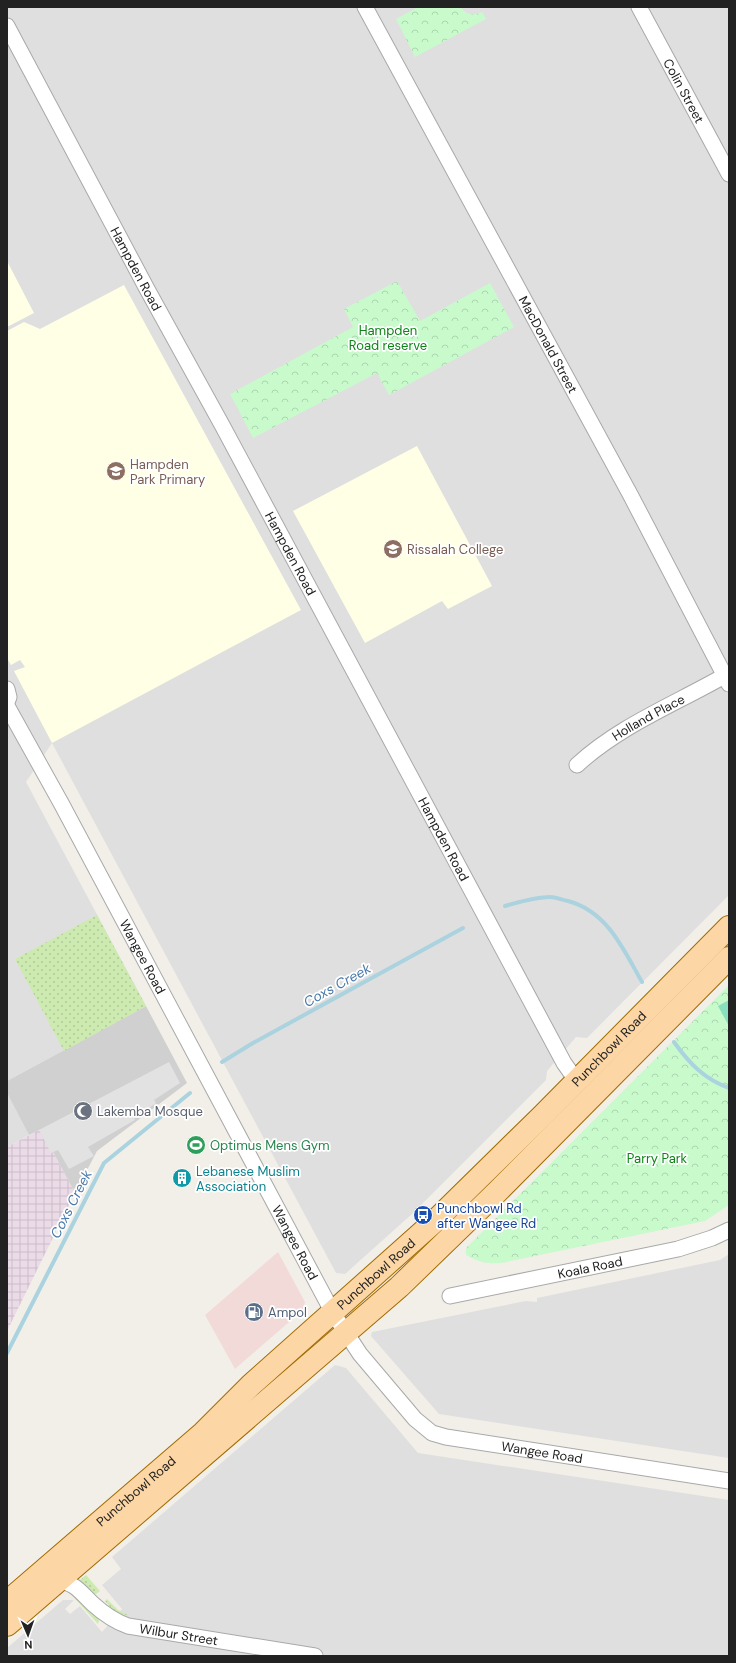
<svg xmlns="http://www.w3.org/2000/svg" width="736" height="1663" font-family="'DM Sans',sans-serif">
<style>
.residential{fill:#e0dfdf}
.commercial{fill:#f2dad9}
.industrial{fill:url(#industrial-grid)}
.education{fill:#ffffe5}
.religious{fill:#d0d0d0}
.grass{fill:url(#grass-dots)}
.park{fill:url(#park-crowns)}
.pitch{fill:#88e0be}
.parking{fill:#e2e2e2}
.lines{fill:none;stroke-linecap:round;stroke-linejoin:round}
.stream{stroke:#aad3df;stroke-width:4}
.street-casing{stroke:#a9a9a9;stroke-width:17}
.primary-casing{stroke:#a06b00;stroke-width:24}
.street{stroke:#fff;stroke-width:15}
.primary{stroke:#fcd6a4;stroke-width:22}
.labels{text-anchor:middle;stroke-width:3.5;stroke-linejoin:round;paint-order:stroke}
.street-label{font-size:13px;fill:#222;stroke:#fff}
.park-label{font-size:13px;fill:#0c8416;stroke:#fff}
.education-label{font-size:13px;fill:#785e54;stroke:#fff;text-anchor:start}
.worship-label{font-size:13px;fill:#5b616d;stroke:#fff;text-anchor:start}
.leisure-label{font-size:13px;fill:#27864d;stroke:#fff;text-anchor:start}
.culture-label{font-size:13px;fill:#0d838f;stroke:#fff;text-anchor:start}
.transit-label{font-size:13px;fill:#164399;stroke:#fff;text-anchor:start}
.service-label{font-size:13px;fill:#4e5e75;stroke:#fff;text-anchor:start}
.water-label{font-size:14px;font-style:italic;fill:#4a7aab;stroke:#fff}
</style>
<defs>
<pattern id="industrial-grid" width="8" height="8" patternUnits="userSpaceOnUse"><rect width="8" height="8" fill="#ebdbe8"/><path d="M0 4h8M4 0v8" fill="none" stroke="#c9bcc7"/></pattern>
<pattern id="grass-dots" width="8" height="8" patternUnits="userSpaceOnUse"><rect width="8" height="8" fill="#cdebb0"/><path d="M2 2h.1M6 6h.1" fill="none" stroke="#b0c997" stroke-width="1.8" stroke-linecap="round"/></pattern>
<pattern id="park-crowns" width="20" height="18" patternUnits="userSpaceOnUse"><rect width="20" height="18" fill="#c8facc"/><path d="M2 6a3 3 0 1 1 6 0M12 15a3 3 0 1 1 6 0" fill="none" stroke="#acd6af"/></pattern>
</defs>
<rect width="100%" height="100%" fill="#f2efe9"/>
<path class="residential" d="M7,7H729V895L587,1038L576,1037L547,1071L546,1080L412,1214L345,1274L336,1273L52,743L26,782L146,1006L7,1081Z
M7,1093L29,1135L7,1147Z
M729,1254V1458L439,1414L371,1336L372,1332L526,1301L537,1302V1298L720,1260Z
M335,1365L346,1368L418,1453L729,1500V1656H7V1648L63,1600H74L65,1609L70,1614L80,1606L102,1632L122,1609L102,1585L121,1569L112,1557Z"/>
<path class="commercial" d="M278,1252L305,1302L303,1310L235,1369L205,1315Z"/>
<path class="industrial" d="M41,1129L75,1193L7,1331V1147Z"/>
<path class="education" d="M7,261L34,313L7,327Z
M124,285L301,610L52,743L14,671L25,667L20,660L11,665L7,658V331L24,322L40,329Z
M417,446L492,586L448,609L442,601L365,643L293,511Z"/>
<path class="religious" d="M146,1006L187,1083L97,1151L75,1193L41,1129L29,1135L7,1093V1081Z"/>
<path class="grass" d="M97,915L146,1006L64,1051L15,959Z
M86,1575L100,1591L96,1594H92L80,1584V1580Z
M72,1590L99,1620L98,1624L69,1592Z
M107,1599L118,1610L128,1615L125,1616L114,1611L105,1601Z"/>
<path class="park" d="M418,7H460C467,15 473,16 482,12L486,19L415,57L396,19Z
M397,281L420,321L490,283L514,327L389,395L377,373L253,438L230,394L353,327L344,309Z
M729,985V1205L705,1221L501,1263C487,1264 478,1262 466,1255V1248Z"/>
<path class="pitch" d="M729,1000V1026L718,1006Z"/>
<path class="parking" d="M169,1062L180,1083L154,1100L156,1103L149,1108L133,1116L135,1120L88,1147L94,1156L69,1169L58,1150L51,1153L39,1130Z"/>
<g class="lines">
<path class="stream" d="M505,906C520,902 535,897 550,897C556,897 562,900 568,901C608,912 623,949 642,982
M674,1042C689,1063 704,1079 729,1088
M222,1062L253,1043L463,928
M7,1353L104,1163L190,1093"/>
<defs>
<g id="street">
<path id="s1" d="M365,7L631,496L729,684"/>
<path id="s2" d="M639,7L729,174"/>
<path id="s3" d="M7,26L147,289L222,425L564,1063L576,1080"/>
<path d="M7,689L9,697L7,702"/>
<path id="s4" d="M7,706L61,803L333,1313L360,1354L415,1419L432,1433L446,1437L729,1481"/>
<path id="s5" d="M577,765C619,726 675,704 724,676"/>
<path id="s6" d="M450,1296L678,1249L712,1238L729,1230"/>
<path id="s7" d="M58,1581C75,1582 82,1594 93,1604C104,1614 114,1621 128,1626L315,1656"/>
</g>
<g id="primary">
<path id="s8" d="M7,1602L203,1433L251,1385L435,1221L542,1116L729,927"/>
<path d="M7,1625L399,1287L497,1192L729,958"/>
</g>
</defs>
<use href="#street" class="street-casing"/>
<use href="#primary" class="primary-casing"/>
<use href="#street" class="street"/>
<use href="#primary" class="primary"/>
</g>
<defs>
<symbol id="school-disc" viewBox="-11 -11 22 22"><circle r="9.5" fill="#8d6e63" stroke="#fff"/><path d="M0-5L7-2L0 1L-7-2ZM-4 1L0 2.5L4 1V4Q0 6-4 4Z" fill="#fff"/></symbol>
<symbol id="university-disc" viewBox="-11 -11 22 22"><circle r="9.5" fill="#8d6e63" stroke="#fff"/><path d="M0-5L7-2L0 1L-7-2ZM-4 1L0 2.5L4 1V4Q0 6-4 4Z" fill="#fff"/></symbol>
<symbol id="mosque-disc" viewBox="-11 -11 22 22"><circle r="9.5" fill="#6b7280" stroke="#fff"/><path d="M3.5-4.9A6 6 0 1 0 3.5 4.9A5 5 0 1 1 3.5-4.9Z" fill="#fff"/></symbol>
<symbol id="stadium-disc" viewBox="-11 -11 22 22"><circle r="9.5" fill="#2e9e5b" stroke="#fff"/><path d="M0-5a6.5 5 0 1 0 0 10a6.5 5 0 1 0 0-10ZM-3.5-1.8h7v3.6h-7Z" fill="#fff"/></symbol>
<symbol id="building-disc" viewBox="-11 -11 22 22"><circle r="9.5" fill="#0f9aa8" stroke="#fff"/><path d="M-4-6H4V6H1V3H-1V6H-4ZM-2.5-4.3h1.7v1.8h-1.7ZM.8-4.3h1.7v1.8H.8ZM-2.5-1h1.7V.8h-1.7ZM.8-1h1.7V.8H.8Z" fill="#fff"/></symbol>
<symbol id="bus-disc" viewBox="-11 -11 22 22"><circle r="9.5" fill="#1a4fb4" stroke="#fff"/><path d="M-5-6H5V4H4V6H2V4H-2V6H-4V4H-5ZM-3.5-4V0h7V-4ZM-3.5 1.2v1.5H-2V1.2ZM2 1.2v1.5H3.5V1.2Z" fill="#fff"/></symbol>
<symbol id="fuel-disc" viewBox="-11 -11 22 22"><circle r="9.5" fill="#5c6f8a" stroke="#fff"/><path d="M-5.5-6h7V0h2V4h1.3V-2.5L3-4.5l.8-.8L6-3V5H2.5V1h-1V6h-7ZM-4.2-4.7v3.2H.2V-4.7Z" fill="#fff"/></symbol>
</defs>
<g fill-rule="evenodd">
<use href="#school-disc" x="105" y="460" width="22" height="22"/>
<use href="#university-disc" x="382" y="538" width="22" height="22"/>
<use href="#mosque-disc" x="72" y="1100" width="22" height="22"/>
<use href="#stadium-disc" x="185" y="1134" width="22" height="22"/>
<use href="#building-disc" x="171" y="1167" width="22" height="22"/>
<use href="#bus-disc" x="412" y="1204" width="22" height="22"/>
<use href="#fuel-disc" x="243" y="1301" width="22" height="22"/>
</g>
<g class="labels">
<g class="street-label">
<text dy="5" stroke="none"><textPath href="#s2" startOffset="95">Colin Street</textPath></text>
<text dy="5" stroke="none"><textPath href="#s3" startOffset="275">Hampden Road</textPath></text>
<text dy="5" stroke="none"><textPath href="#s1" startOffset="384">MacDonald Street</textPath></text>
<text dy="5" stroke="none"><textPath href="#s3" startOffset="599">Hampden Road</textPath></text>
<text dy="5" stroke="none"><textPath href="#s5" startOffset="86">Holland Place</textPath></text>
<text dy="5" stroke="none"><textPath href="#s3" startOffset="923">Hampden Road</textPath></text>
<text dy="5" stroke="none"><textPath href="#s4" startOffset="285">Wangee Road</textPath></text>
<text dy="5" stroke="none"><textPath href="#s8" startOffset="818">Punchbowl Road</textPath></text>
<text dy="5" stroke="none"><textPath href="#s4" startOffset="609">Wangee Road</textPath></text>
<text dy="5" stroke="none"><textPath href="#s6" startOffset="143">Koala Road</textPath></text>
<text dy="5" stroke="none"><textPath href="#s8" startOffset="494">Punchbowl Road</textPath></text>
<text dy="5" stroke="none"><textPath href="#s4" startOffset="957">Wangee Road</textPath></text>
<text dy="5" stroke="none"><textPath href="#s8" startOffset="170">Punchbowl Road</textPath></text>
<text dy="5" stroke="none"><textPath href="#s7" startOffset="136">Wilbur Street</textPath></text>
</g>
<g class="park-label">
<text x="388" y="335">Hampden<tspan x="388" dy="15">Road reserve</tspan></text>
<text x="657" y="1163">Parry Park</text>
</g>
<g class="education-label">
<text x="130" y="469">Hampden<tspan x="130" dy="15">Park Primary</tspan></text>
<text x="407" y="554">Rissalah College</text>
</g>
<g class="worship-label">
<text x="97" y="1116">Lakemba Mosque</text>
</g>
<g class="leisure-label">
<text x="210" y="1150">Optimus Mens Gym</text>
</g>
<g class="culture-label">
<text x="196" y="1176">Lebanese Muslim<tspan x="196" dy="15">Association</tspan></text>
</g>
<g class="transit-label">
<text x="437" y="1213">Punchbowl Rd<tspan x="437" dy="15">after Wangee Rd</tspan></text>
</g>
<g class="service-label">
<text x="268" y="1317">Ampol</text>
</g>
<g class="water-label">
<text transform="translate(337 985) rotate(-29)" y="5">Coxs Creek</text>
<text transform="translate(71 1204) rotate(-63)" y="5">Coxs Creek</text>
</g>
</g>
<rect width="736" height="1663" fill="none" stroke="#222222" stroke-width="16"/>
<g transform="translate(28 1635) rotate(178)" stroke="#ffffff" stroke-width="3" paint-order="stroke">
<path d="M0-3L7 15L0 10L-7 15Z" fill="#222222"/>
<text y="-6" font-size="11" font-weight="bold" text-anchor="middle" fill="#222222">N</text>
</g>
</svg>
